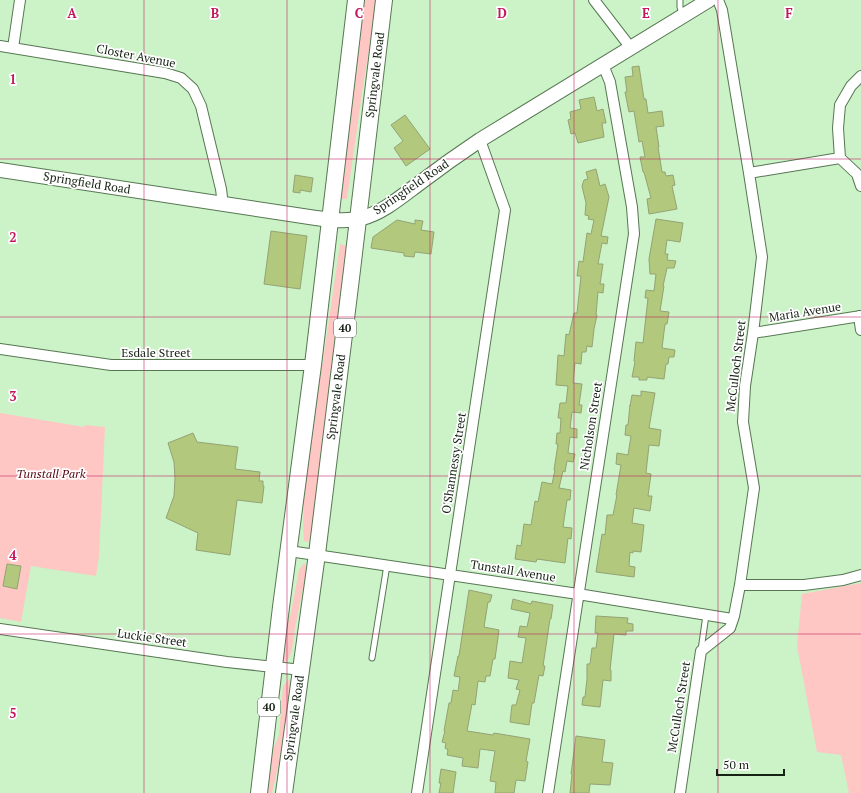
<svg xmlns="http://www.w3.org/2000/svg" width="861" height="793" font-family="'PT Serif',serif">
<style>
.green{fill:#fec7c4}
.building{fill:#b2c87c;stroke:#94a373}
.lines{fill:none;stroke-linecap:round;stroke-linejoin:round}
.service-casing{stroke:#567752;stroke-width:7}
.minor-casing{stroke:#567752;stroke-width:12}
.secondary-casing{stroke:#567752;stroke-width:16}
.trunk-casing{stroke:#567752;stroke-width:18}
.service{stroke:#fff;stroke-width:5}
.minor{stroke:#fff;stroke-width:10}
.secondary{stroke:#fff;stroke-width:14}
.trunk{stroke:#fff;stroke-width:16}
.grid{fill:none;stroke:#c2185b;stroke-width:1;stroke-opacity:0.55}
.labels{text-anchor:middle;stroke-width:3.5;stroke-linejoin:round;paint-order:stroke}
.shield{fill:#fff;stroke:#5c655a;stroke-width:1}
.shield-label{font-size:11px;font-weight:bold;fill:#162314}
.street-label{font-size:12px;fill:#162314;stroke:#fff}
.park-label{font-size:12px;font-style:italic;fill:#550811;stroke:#fff}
.grid-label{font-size:13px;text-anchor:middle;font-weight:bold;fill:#c2185b;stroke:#fff;stroke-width:3.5;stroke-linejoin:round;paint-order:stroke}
</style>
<rect width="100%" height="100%" fill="#ccf2c8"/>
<path class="green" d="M364,0H376L373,25L362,93L347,199H341Z
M340,244L347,246L333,363L311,536L308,542L304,541L303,526L304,498L314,406L323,361Z
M0,413L84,427L85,425L105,427L99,556L96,576L31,566L21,622L0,618Z
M304,563L307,568L294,633L292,651L287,661L284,662L282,656L285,630L291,613L299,570Z
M861,583V793H849L841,755L817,752L797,646L802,594Z
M290,679L293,687L284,742L272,793H267L273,749L279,736L283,686Z"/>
<path class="building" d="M639,66L644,99H646L648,113L662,111L664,126L656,127L659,147H658L662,172H665L666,176L673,175L675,185L672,186L677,209L649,214L647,199L651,198L644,172H643L640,157H645L642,141L639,142L634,111L629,112L625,92H627L625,77L633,76L632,67Z
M594,97L597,111L603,109L606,123H602L604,137L578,143L575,133L571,134L568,120L571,119L570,112L581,109L579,100Z
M405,115L430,149L406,166L394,148L403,141L391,125Z
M596,169L600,186L605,184L609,197L601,236L608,237L607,244L602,243L598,264H603L600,284H604L603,293L598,292L596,315H597L594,329L592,347L587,346L586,352H582L581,364L575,363L573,383L582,384L579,405H582L581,413L572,412L570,428L577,429V438L570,437L568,453L575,454L573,462L567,461L565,472L563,471L559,488L571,490L570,500H567L563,527L572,528L571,539L568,538L565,563L537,559L536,562L515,559L517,545L521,546L524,524L531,525L535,501L538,502L542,482L552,484L555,470H554L558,444H556L557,433H560L561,418H558L560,403H566L568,386L556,385L558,355L564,356L566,334L569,335L574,313H577L581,276H577L579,261L583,262L587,233L591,234L594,220L588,219L589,216L585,215L586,203L582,186L584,180L588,179L586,172Z
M295,175L313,178L311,192L300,190V193L293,192Z
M656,219L683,223L680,242L667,240L665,254H668L667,260L676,261L674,268H667L663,286H664L660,311L669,312L667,324H665L662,348L675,350L674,357H669L668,364H666L664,379L647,377V380H639V377H632L635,362L634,361L636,342L643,343L648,298H645L646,290L654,291L656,274H650L649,259Z
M397,220L415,224V220L423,221L421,230L434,232L431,254L415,252L414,257L404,256V253L371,248L373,237Z
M271,231L307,236L300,289L264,284Z
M641,391L655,393L649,428L661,430L659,446L649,445L646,473L651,474L648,496H652L650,511L634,508L632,523L644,525L641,552L633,551V553L630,552L629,566L635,567L634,577L596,572L602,534L605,535L607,515H613L617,495H616L621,465L616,464L617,453L628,455L631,436L625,435L626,425H628L630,405V406L632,395L641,396Z
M193,433L197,442L238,447L235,469L260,472L259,481H263V486H264L262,503L237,500L230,555L196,550L198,533L166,518L174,496L175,478L174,462L168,443Z
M7,564L21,566L17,589L3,586Z
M469,590L492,595L490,602H488L484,627L499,630L495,659H493L490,676H486L485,682L478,681L475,705L472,704L467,731L493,735L494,733L530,739L526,761L528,762L525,781L516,780L514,793H495L496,782L490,781L495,751L480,749L478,768L462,766L463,758L447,755L448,750L445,748L446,743L442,742L445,731H444L449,703H451L453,690L458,691L460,677L454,676L458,656H459Z
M513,599L531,604L532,601L553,605L551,619H550L543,666H545L543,676L539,675L534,703H532L529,725L510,722L512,705H516L520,690L516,689L519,680L508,678L510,661L522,663L526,638L518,637L520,626L527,627L530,613L511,609Z
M596,616L628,618L627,623L633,624V631H626V635L614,634L610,670H611V681L603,680L600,707L582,705L583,697H585L587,679V664H590L592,648H596L598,633H595Z
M576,736L605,740L602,762L613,763L610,785L590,784L589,793H570L572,774H571Z
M441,769L456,772L453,793H439L441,783H439Z"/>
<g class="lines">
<defs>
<path id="service" d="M680,0V7L682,15
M701,650L706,615
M372,658L387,565"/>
<path id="minor" d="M594,0L631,48
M0,46L165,73L181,78L193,89L201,106L221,189L222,197L221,204
M13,48L20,0
M861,76L851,86L840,105L838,128L840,158L857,174L861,186
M749,173L840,158
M859,316L861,330
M753,333L861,316
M0,349L111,365H313
M289,551L578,594L732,619
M740,585H804L843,580L861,575
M0,629L227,662L302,670
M417,793L505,210L480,140
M548,793L634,234L632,207L610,82L603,65
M680,793L701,651L730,628L734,616L740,585L754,488L743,422L745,386L753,333L762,257L749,173L722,10L718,0"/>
<path id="secondary" d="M0,170L316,218C331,220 347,222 362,218C382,213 401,197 417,185C438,169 459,154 480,140L709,0"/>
<path id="trunk" d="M259,793L281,607L313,365L356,0
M284,793L317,554L352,270L384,0"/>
</defs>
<use href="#service" class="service-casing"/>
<use href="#minor" class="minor-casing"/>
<use href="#secondary" class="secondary-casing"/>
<use href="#trunk" class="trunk-casing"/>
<use href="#service" class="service"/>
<use href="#minor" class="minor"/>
<use href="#secondary" class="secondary"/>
<use href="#trunk" class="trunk"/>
</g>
<path class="grid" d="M144,0V793M287,0V793M430,0V793M574,0V793M718,0V793M0,159H861M0,317H861M0,476H861M0,634H861"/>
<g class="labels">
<g class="shield">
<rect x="334" y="319" width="22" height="18" rx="3"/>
<rect x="258" y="698" width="22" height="18" rx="3"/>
</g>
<g class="shield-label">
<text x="345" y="332">40</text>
<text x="269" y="711">40</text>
</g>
<g class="street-label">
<text transform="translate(136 56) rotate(11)" y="4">Closter Avenue</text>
<text transform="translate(375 75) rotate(-83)" y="4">Springvale Road</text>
<text transform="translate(87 183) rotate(9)" y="4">Springfield Road</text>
<text transform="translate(411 187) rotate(-34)" y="4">Springfield Road</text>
<text transform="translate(805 312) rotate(-9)" y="4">Maria Avenue</text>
<text x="156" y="357">Esdale Street</text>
<text transform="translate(736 366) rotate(-83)" y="4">McCulloch Street</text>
<text transform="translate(336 397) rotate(-83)" y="4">Springvale Road</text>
<text transform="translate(591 426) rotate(-81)" y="4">Nicholson Street</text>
<text transform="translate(454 463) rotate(-81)" y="4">O'Shannessy Street</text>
<text transform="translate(513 571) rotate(9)" y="4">Tunstall Avenue</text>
<text transform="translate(152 638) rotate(8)" y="4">Luckie Street</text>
<text transform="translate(679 707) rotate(-81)" y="4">McCulloch Street</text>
<text transform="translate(294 718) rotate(-82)" y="4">Springvale Road</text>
</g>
<g class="park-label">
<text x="51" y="478">Tunstall Park</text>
</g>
</g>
<g class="grid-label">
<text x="72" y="18">A</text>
<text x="215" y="18">B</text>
<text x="359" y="18">C</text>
<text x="502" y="18">D</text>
<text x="646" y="18">E</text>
<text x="789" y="18">F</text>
<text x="13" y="84">1</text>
<text x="13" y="242">2</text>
<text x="13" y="401">3</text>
<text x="13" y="560">4</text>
<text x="13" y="718">5</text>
</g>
<path d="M717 769v6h67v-6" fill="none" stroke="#162314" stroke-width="2"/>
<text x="723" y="769" font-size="12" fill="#162314" stroke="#ffffff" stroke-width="3" paint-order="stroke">50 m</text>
</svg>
